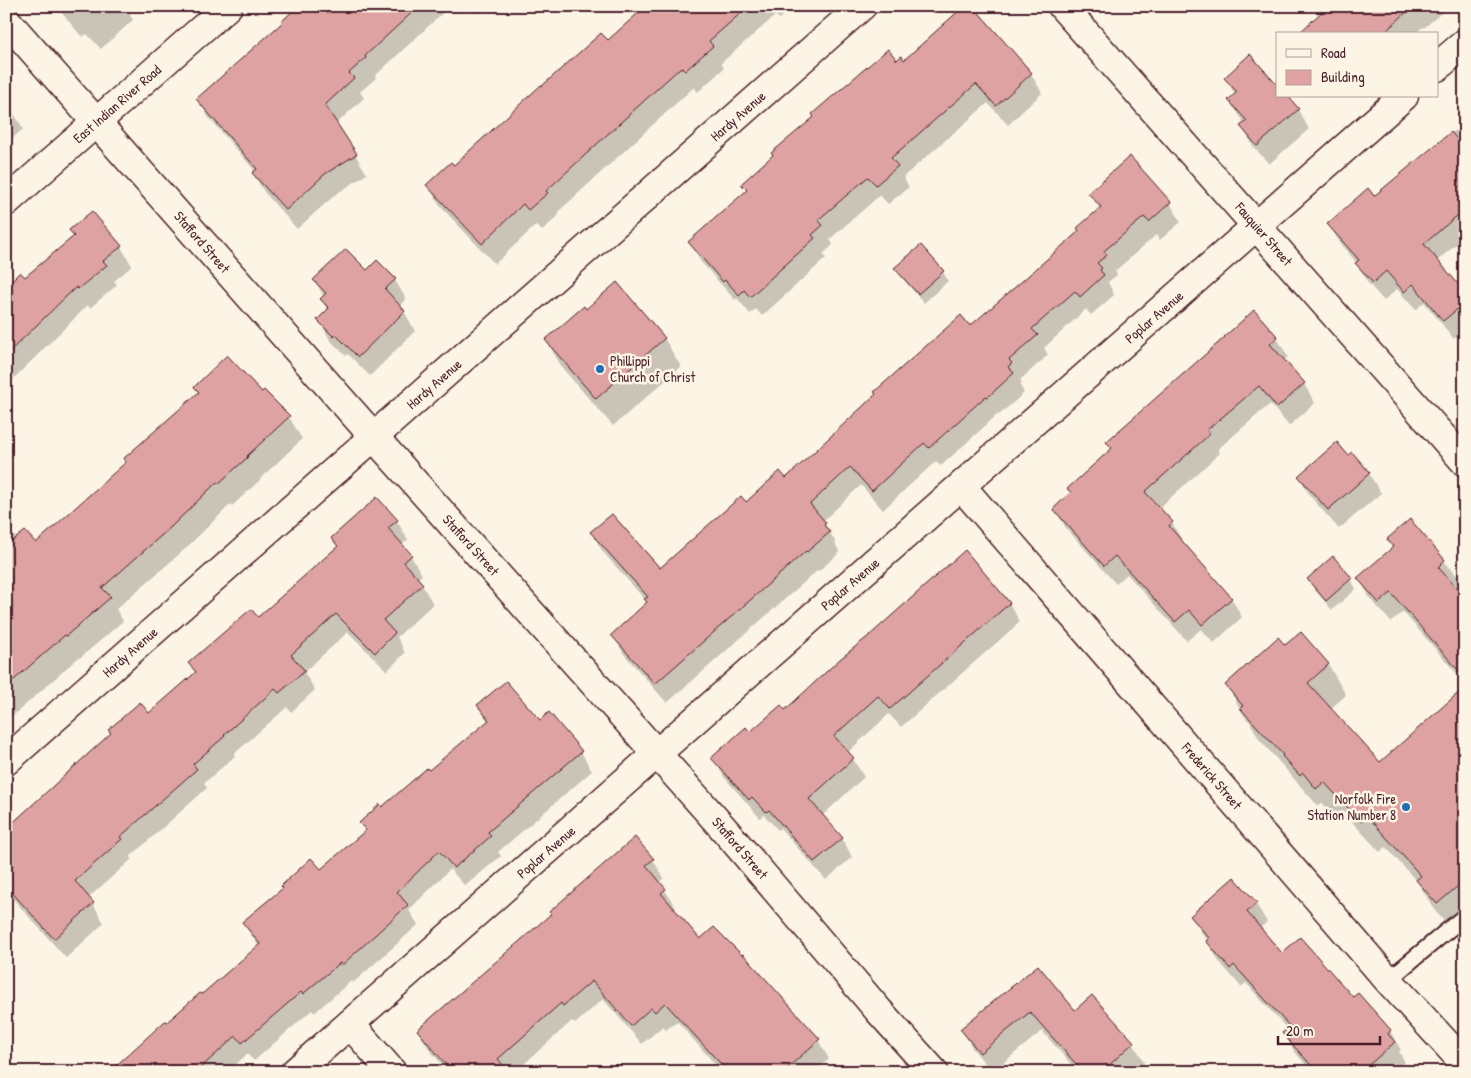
<svg xmlns="http://www.w3.org/2000/svg" width="1471" height="1078" font-family="'Patrick Hand',sans-serif">
<style>
.shadow{fill:#0003}
.building{fill:#dda2a1;stroke:#4a1f2b}
.lines{fill:none;stroke-linecap:round;stroke-linejoin:round}
.service-casing{stroke:#4a1f2b;stroke-width:19}
.minor-casing{stroke:#4a1f2b;stroke-width:31}
.tertiary-casing{stroke:#4a1f2b;stroke-width:31}
.service{stroke:#fcf5e5;stroke-width:15}
.minor{stroke:#fcf5e5;stroke-width:28}
.tertiary{stroke:#fcf5e5;stroke-width:28}
.poi-dot{fill:#1f6fb2;stroke:#fcf5e5;stroke-width:2}
.labels{text-anchor:middle;stroke-width:5;stroke-linejoin:round;paint-order:stroke}
.street-label{font-size:14px;fill:#4a1f2b;stroke:#fcf5e5}
.poi-label{font-size:14px;fill:#4a1f2b;stroke:#fcf5e5;text-anchor:start}
</style>
<rect width="100%" height="100%" fill="#fcf5e5"/>
<filter id="ink" filterUnits="userSpaceOnUse"><feTurbulence type="fractalNoise" baseFrequency=".02" numOctaves="2"/><feDisplacementMap in="SourceGraphic" scale="10" xChannelSelector="R" yChannelSelector="G"/><feConvolveMatrix kernelMatrix="1 2 1 2 8 2 1 2 1" color-interpolation-filters="sRGB"/></filter>
<g filter="url(#ink)">
<path class="shadow" d="M56,6H125L133,20L101,49L87,34L82,37Z
M321,6H462L455,13L449,7L375,76L376,78L360,92L364,98L336,124L367,174L336,194L297,229L265,193L253,174L256,172L209,118L198,99Z
M468,6H483L475,13Z
M648,6H792L779,19L776,15L721,63L724,68L698,92L694,87L558,212L559,215L542,231L536,225L495,264L440,206L428,185L454,167L608,42Z
M1115,6H1125L1119,11Z
M1330,6H1449L1424,28L1423,27L1415,34H1303Z
M1250,56L1277,87V96L1298,110L1309,129L1269,164L1253,146L1242,126L1245,124L1230,100L1235,95L1226,78Z
M896,61L1031,74L1042,93L1008,125L988,103L903,177L909,187L888,204L880,195L830,239L833,245L823,254L826,258L762,316L756,309L750,314L737,298L735,300L701,262L690,242L747,192L743,184Z
M6,100L23,129L6,144Z
M1465,122V237L1437,261L1465,294V331L1454,339L1424,302L1416,310L1397,289L1384,301L1368,283L1357,263L1340,243L1329,224L1374,198Z
M1090,193L1170,203L1181,222L1160,240L1156,235L1115,271L1117,275L1108,282L1114,295L1091,315L1086,309L1044,348L1048,355L1020,380L1022,383L1020,385L1024,393L999,415L998,414L941,466L936,461L883,510L861,485L823,521L836,543L835,544L840,552L819,571L818,570L667,703L624,654L613,635L648,603L603,552L592,533L659,569L746,504L786,479L970,327L1080,231L1100,210Z
M70,231L121,247L132,266L114,281L117,285L90,308L88,305L6,386V288L25,278L74,237Z
M896,268L943,272L948,281L924,303L902,278Z
M367,272L395,280L406,299L399,306L404,311L415,331L370,376L348,354L346,356L330,340L319,320L328,311L321,299L324,297L315,281Z
M1254,312L1277,338L1288,357L1283,361L1304,384L1315,403L1289,426L1270,404L1218,449L1220,453L1159,508L1172,523L1183,542L1231,598L1242,617L1214,643L1201,629L1187,641L1127,574L1116,584L1066,528L1055,509L1071,493L1069,489L1112,450L1108,443Z
M664,338L681,367L613,426L563,369L546,340Z
M195,387L262,393L289,417L302,439L260,479V480L232,506L231,504L184,550L116,609L123,621L80,658L79,657L6,722V531L8,529L17,539L36,545L127,463L199,394Z
M6,406L11,414L6,419Z
M1351,454L1369,474L1381,493L1339,529L1310,496L1299,476L1348,456Z
M397,521L408,540L401,545L411,556L422,575L417,579L422,585L433,604L397,637L405,653L387,671L348,632L304,672L315,690L291,712L287,707L234,754L235,756L204,783L207,788L130,857L132,859L88,898L93,904L104,923L66,958L6,891V830L149,715L196,674L190,664L258,619L338,547L333,538Z
M1409,521L1465,585V683L1403,612L1391,622L1370,598L1359,578L1393,549L1388,540Z
M1333,558L1351,579L1356,589L1332,610L1314,589L1309,580Z
M1009,603L1020,622L901,727L889,714L847,753L853,759L864,777L822,816L842,838L852,857L826,880L780,828L778,830L764,815L760,818L724,777L713,758L785,711Z
M1285,647L1328,664L1346,695L1330,709L1379,764L1464,689L1465,927L1456,934L1435,911L1419,884L1386,847L1380,852L1342,811L1335,818L1322,803L1318,806L1259,739L1250,722L1244,716L1227,685Z
M479,706L539,722L581,752L592,771L498,852L501,856L465,886L450,869L409,910L418,925L353,983L351,981L314,1013L312,1010L254,1061L247,1054L228,1072H121L167,1024L259,947L244,923L321,871L366,832L361,823L382,809L429,772L488,722Z
M653,860L664,878L659,882L665,890L676,908L674,910L700,941L818,1040L829,1059L815,1072H722L677,1021L666,1030L663,1026L642,1044L603,999L575,1024L572,1021L515,1072H448L429,1049L418,1031Z
M1256,904L1267,922L1260,928L1282,954L1353,999L1390,1031L1401,1050L1399,1052L1405,1062L1393,1072H1312L1295,1052L1284,1034L1288,1030L1246,983L1241,987L1218,960L1208,941L1203,935L1192,916Z
M1038,967L1075,1012L1133,1043L1144,1062L1134,1072H1078L1042,1031L992,1072L973,1049L962,1029Z"/>
<path class="building" d="M298,6H419L365,56L366,58L349,73L354,78L325,105L357,154L325,174L286,210L252,173L257,169L196,99L283,22L282,21Z
M646,6H749L709,41L713,46L685,71L681,67L546,191L548,193L528,210L523,204L482,244L426,185L451,162L454,165L541,85L542,86L601,33L608,40Z
M964,6H973L1032,73L996,106L976,84L891,158L898,166L876,185L868,177L818,220L823,225L812,235L815,238L750,297L744,290L739,295L725,280L723,282L688,242L747,190L741,184L773,155L771,153L814,117L812,114L827,101L888,49L897,60L901,56L904,60Z
M1328,6H1413L1383,34H1298Z
M1250,54L1277,85V96H1288L1299,109L1257,146L1240,126L1247,121L1228,100L1237,92L1224,78Z
M1451,132L1465,148V209L1424,244L1465,292V303L1443,321L1413,284L1404,292L1386,271L1373,283L1355,263L1359,260L1327,224L1368,188L1374,196Z
M1130,156L1171,202L1149,222L1144,217L1104,251L1107,255L1097,263L1102,268L1100,270L1104,275L1080,297L1075,291L1032,329L1038,335L1009,360L1012,363L1008,367L1014,373L988,397L986,396L929,448L924,443L872,491L850,467L810,504L826,523L824,525L830,532L807,552L806,551L655,684L611,635L647,602L644,599L648,597L590,532L612,514L660,568L741,496L746,502L780,471L786,478L876,394L874,392L961,315L970,326L1021,282L1079,231L1077,228L1101,207L1088,193Z
M92,211L122,246L103,261L107,265L78,289L76,287L6,355V286L20,272L25,277L74,236L69,230Z
M921,245L944,271L918,294L894,268Z
M346,249L367,270L377,260L396,279L385,289L405,311L358,357L336,335L334,337L317,320L329,308L320,299L326,293L313,280Z
M617,282L665,338L596,399L545,340L584,306L586,309Z
M1254,310L1278,337L1270,344L1305,383L1277,408L1259,386L1207,430L1210,434L1145,492L1173,522L1169,526L1232,598L1202,625L1189,610L1175,622L1115,556L1104,566L1053,509L1071,492L1067,489L1112,448L1106,442L1225,337H1224Z
M227,355L262,392L264,390L290,416L247,456L248,457L218,484L217,482L171,527L102,588L111,597L66,636L65,635L6,687V546L25,531L36,543L126,462L123,459L199,392L194,387Z
M1337,442L1348,455L1352,452L1370,473L1328,510L1298,476Z
M377,497L398,520L388,528L412,555L404,562L423,584L383,620L395,633L375,653L336,614L291,655L305,671L279,693L275,689L224,735L225,736L193,764L197,769L120,837L122,839L75,881L94,903L54,939L6,886V829L111,733L108,730L140,702L149,713L196,672L188,663L251,609L258,617L338,546L331,538Z
M1410,519L1445,560L1438,567L1465,597V678L1391,593L1379,603L1357,578L1393,547L1387,539Z
M965,550L1010,603L890,709L878,696L834,736L854,758L809,799L843,838L814,862L769,810L766,812L752,797L749,800L711,758L746,727L750,732L781,705L785,710L840,659L870,635Z
M1333,556L1352,578L1326,601L1307,579Z
M1301,632L1329,664L1308,683L1380,762L1465,687V880L1437,904L1416,880L1421,876L1368,817L1361,822L1324,782L1316,789L1303,773L1300,776L1282,756L1283,755L1240,708L1243,706L1225,685L1278,637L1285,645Z
M506,681L540,720L549,712L582,751L488,832L491,836L454,868L439,851L397,892L408,905L342,965L340,963L303,994L301,992L242,1043L236,1036L196,1072H109L165,1021L167,1022L200,993L202,994L260,944L242,922L283,888L281,886L311,858L321,869L366,830L359,823L380,804L382,807L427,768L429,770L489,720L477,705Z
M635,837L654,859L646,865L666,889L661,893L700,939L714,927L742,955L743,954L820,1039L783,1072H728L665,1003L655,1012L651,1008L631,1026L592,981L563,1006L561,1003L498,1059L509,1072H452L417,1030L551,914L549,912Z
M1234,877L1257,903L1247,912L1282,953L1300,937L1353,997L1358,993L1391,1030L1388,1034L1395,1042L1361,1072H1317L1282,1033L1290,1027L1234,965L1230,969L1206,941L1209,938L1190,916Z
M1038,965L1075,1010L1092,995L1134,1042L1102,1072H1083L1030,1012L980,1053L960,1029Z"/>
<g class="lines">
<defs>
<path id="service" d="M1388,980L1465,916"/>
<path id="minor" d="M1062,6L1465,462
M6,20L374,437L724,829L879,1011L934,1072
M1437,67L1465,43
M961,486L1388,980L1465,1064
M6,761L862,6
M350,1024L392,1072
M295,1072L1404,96"/>
<path id="tertiary" d="M6,202L228,6"/>
</defs>
<use href="#service" class="service-casing"/>
<use href="#minor" class="minor-casing"/>
<use href="#tertiary" class="tertiary-casing"/>
<use href="#service" class="service"/>
<use href="#minor" class="minor"/>
<use href="#tertiary" class="tertiary"/>
</g>
</g>
<g class="poi-dot">
<circle cx="600" cy="369" r="5"/>
<circle cx="1406" cy="807" r="5"/>
</g>
<g class="labels">
<g class="street-label">
<text transform="translate(117 104) rotate(-41)" y="5">East Indian River Road</text>
<text transform="translate(738 116) rotate(-41)" y="5">Hardy Avenue</text>
<text transform="translate(1264 234) rotate(49)" y="5">Fauquier Street</text>
<text transform="translate(202 242) rotate(49)" y="5">Stafford Street</text>
<text transform="translate(1154 317) rotate(-41)" y="5">Poplar Avenue</text>
<text transform="translate(434 384) rotate(-41)" y="5">Hardy Avenue</text>
<text transform="translate(471 545) rotate(48)" y="5">Stafford Street</text>
<text transform="translate(850 584) rotate(-41)" y="5">Poplar Avenue</text>
<text transform="translate(130 652) rotate(-41)" y="5">Hardy Avenue</text>
<text transform="translate(1212 776) rotate(49)" y="5">Frederick Street</text>
<text transform="translate(740 848) rotate(49)" y="5">Stafford Street</text>
<text transform="translate(546 852) rotate(-41)" y="5">Poplar Avenue</text>
</g>
<g class="poi-label">
<text x="610" y="366">Phillippi<tspan x="610" dy="16">Church of Christ</tspan></text>
<text x="1396" y="804" text-anchor="end">Norfolk Fire<tspan x="1396" dy="16">Station Number 8</tspan></text>
</g>
</g>
<rect width="1471" height="1078" fill="none" stroke="#fcf5e5" stroke-width="25"/>
<rect x="12" y="12" width="1446" height="1053" fill="none" stroke="#4a1f2b" stroke-width="2" filter="url(#ink)"/>
<rect x="1276" y="32" width="162" height="65" fill="#fcf5e5" stroke="#b59f9b"/>
<rect x="1286" y="49" width="25" height="8" fill="#fcf5e5" stroke="#b59f9b"/>
<text x="1321" y="58" font-size="15" fill="#4a1f2b">Road</text>
<rect x="1286" y="70" width="25" height="15" fill="#dda2a1" stroke="#b59f9b"/>
<text x="1321" y="82" font-size="15" fill="#4a1f2b">Building</text>
<path d="M1278 1036v8h102v-8" fill="none" stroke="#4a1f2b" stroke-width="2.5"/>
<text x="1286" y="1036" font-size="15" fill="#4a1f2b" stroke="#fcf5e5" stroke-width="4" paint-order="stroke">20 m</text>
</svg>
